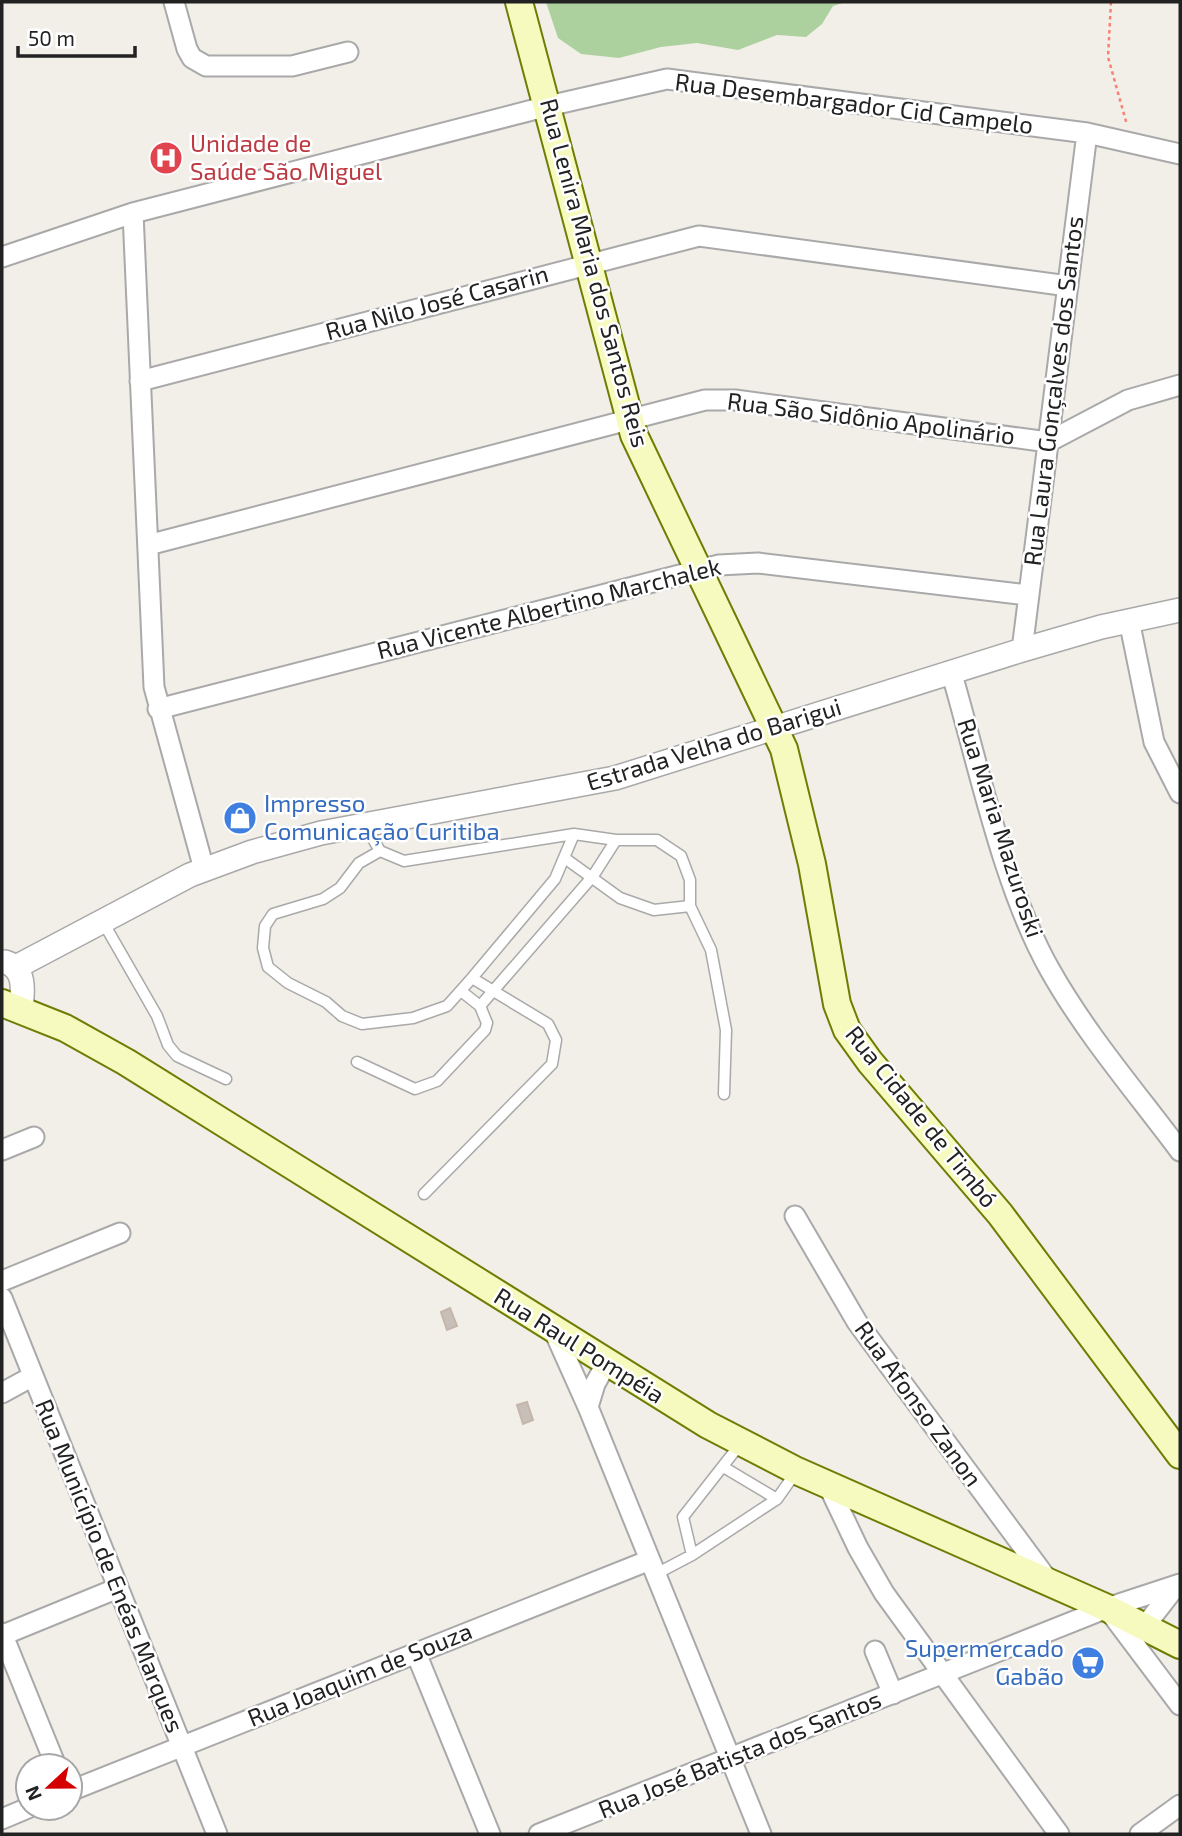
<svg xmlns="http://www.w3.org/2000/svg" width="1182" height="1836" font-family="'Exo 2',sans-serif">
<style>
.forest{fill:#add19e}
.building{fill:#c7bfb8;stroke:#c4b6ab;stroke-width:2}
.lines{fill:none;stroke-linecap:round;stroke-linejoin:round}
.service-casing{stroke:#a9a9a9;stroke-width:13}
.minor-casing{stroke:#a9a9a9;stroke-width:23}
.tertiary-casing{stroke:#a9a9a9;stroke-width:26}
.secondary-casing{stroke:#707d05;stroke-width:30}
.path{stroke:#fa8072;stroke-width:2.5;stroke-dasharray:3.5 3.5;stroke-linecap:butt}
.service{stroke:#fff;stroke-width:10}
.minor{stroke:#fff;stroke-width:19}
.tertiary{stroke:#fff;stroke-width:23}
.secondary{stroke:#f7fabf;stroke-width:26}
.labels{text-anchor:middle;stroke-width:5;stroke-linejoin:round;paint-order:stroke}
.street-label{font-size:24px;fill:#222;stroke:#fff}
.health-label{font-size:24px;fill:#be3a42;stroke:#fff;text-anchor:start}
.shop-label{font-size:24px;fill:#366cbe;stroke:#fff;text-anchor:start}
</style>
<rect width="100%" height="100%" fill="#f2efe9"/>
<path class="forest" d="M546,2H846L833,6L822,24L806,37L777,35L738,50L697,43L661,47L619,58L581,54L558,38Z"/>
<path class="building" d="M450,1308L457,1326L447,1330L441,1312Z
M527,1402L533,1420L523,1424L517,1405Z"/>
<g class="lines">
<defs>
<path id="service" d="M365,825L380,851L404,861L574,834L616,840H657L681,856L690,880V906L711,950L726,1030L724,1094
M380,851L359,863L340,888L323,899L273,914L265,926L263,948L268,967L288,983L326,1002L342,1016L362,1024L413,1018L447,1006L472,978L555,879L574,834
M566,859L620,898L654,910L690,906
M103,922L157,1016L168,1045L177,1056L226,1079
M480,1006L593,876L616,840
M357,1062L415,1089L437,1081L485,1030L487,1023L480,1006L461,991
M424,1194L552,1064L556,1040L548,1024L472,978
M725,1468L777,1499L796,1472
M692,1555L777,1499
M656,1574L692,1555L683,1517L741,1443"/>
<path id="minor" d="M174,2L187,49L192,58L206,66H292L348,52
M133,213L154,687L204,869
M2,257L133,213L548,106L667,79L1087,133L1180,154
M140,381L699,236L1068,286
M148,545L705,400H735L1048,442L1128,400L1180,385
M1129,620L1154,742L1180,793
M1022,650L1087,133
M951,671C978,763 1003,887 1050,970C1086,1034 1136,1092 1180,1151
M158,709L719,565L758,563L1028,595
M2,1150L34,1137
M795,1216L857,1322L1050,1583
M2,1281L120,1233
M2,1298L217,1834
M554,1331L588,1407L761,1834
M2,1393L33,1376
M588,1407L595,1384L606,1364
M828,1485L858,1548L884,1593L1059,1834
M1110,1612L1180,1705
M1145,1626L1176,1586
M2,1633L56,1766
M3,1635L118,1588
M875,1651L893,1694
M416,1653L490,1834
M70,1791L650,1560
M2,1819L28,1808
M539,1834L1107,1608L1180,1584
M1140,1834L1180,1805"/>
<path id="tertiary" d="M5,962C26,968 23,991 21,1010
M16,967L190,875L252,852L321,833L615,778L1022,650L1101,627L1180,610"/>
<path id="secondary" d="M519,2L634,435L784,749L812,864L837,1004L847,1030L870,1062L1000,1214L1180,1455
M2,1003L65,1028L126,1062L708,1425L797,1471L1107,1608L1180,1645"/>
</defs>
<use href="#service" class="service-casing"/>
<use href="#minor" class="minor-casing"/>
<use href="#tertiary" class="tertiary-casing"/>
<use href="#secondary" class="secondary-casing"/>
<path class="path" d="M1111,2L1108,57L1127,125"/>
<use href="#service" class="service"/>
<use href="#minor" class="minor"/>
<use href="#tertiary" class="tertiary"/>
<use href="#secondary" class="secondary"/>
</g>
<defs>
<symbol id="hospital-disc" viewBox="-11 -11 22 22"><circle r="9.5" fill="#e0444e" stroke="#fff"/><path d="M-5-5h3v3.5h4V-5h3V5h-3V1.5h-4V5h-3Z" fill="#fff"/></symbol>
<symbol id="shop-disc" viewBox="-11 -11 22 22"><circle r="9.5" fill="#3f7fe0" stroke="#fff"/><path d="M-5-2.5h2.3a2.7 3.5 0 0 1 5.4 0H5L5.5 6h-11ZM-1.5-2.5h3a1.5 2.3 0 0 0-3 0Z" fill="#fff"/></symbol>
<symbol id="supermarket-disc" viewBox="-11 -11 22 22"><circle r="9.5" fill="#3f7fe0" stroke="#fff"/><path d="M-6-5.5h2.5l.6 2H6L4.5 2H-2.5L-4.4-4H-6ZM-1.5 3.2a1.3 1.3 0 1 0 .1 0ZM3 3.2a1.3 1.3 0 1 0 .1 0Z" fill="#fff"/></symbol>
</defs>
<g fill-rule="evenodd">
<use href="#hospital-disc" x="147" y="139" width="38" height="38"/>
<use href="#shop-disc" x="221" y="799" width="38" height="38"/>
<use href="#supermarket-disc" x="1069" y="1644" width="38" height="38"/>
</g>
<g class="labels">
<g class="street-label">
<text transform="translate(854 104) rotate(7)" y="8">Rua Desembargador Cid Campelo</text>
<text transform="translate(594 273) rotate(75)" y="8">Rua Lenira Maria dos Santos Reis</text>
<text transform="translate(437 303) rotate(-15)" y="8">Rua Nilo José Casarin</text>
<text transform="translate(1054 391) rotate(-83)" y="8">Rua Laura Gonçalves dos Santos</text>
<text transform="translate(871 419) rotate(7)" y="8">Rua São Sidônio Apolinário</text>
<text transform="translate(549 609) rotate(-14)" y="8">Rua Vicente Albertino Marchalek</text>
<text transform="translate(714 745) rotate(-17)" y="8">Estrada Velha do Barigui</text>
<text transform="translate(1000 828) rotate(72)" y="8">Rua Maria Mazuroski</text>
<text transform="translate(921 1117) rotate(51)" y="8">Rua Cidade de Timbó</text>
<text transform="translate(579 1346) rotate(32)" y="8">Rua Raul Pompéia</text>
<text transform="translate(918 1404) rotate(54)" y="8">Rua Afonso Zanon</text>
<text transform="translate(109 1566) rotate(68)" y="8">Rua Município de Enéas Marques</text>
<text transform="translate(360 1675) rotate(-22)" y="8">Rua Joaquim de Souza</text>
<text transform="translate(740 1755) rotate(-22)" y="8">Rua José Batista dos Santos</text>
</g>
<g class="health-label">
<text x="190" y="152">Unidade de<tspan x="190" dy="28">Saúde São Miguel</tspan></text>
</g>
<g class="shop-label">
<text x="264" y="812">Impresso<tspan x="264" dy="28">Comunicação Curitiba</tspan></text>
<text x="1064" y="1657" text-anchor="end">Supermercado<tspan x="1064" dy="28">Gabão</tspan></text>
</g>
</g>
<rect width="1182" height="1836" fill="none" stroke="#222222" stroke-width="7"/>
<g transform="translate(49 1787) rotate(248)"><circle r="33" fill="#ffffff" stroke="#a7a7a7" stroke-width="2"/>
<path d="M0-5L12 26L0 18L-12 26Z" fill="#d40000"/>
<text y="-10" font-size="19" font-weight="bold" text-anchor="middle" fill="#222222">N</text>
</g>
<path d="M18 46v10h117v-10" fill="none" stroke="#222222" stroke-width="3.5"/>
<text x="28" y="46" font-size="21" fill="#222222" stroke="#ffffff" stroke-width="5" paint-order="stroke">50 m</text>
</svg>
